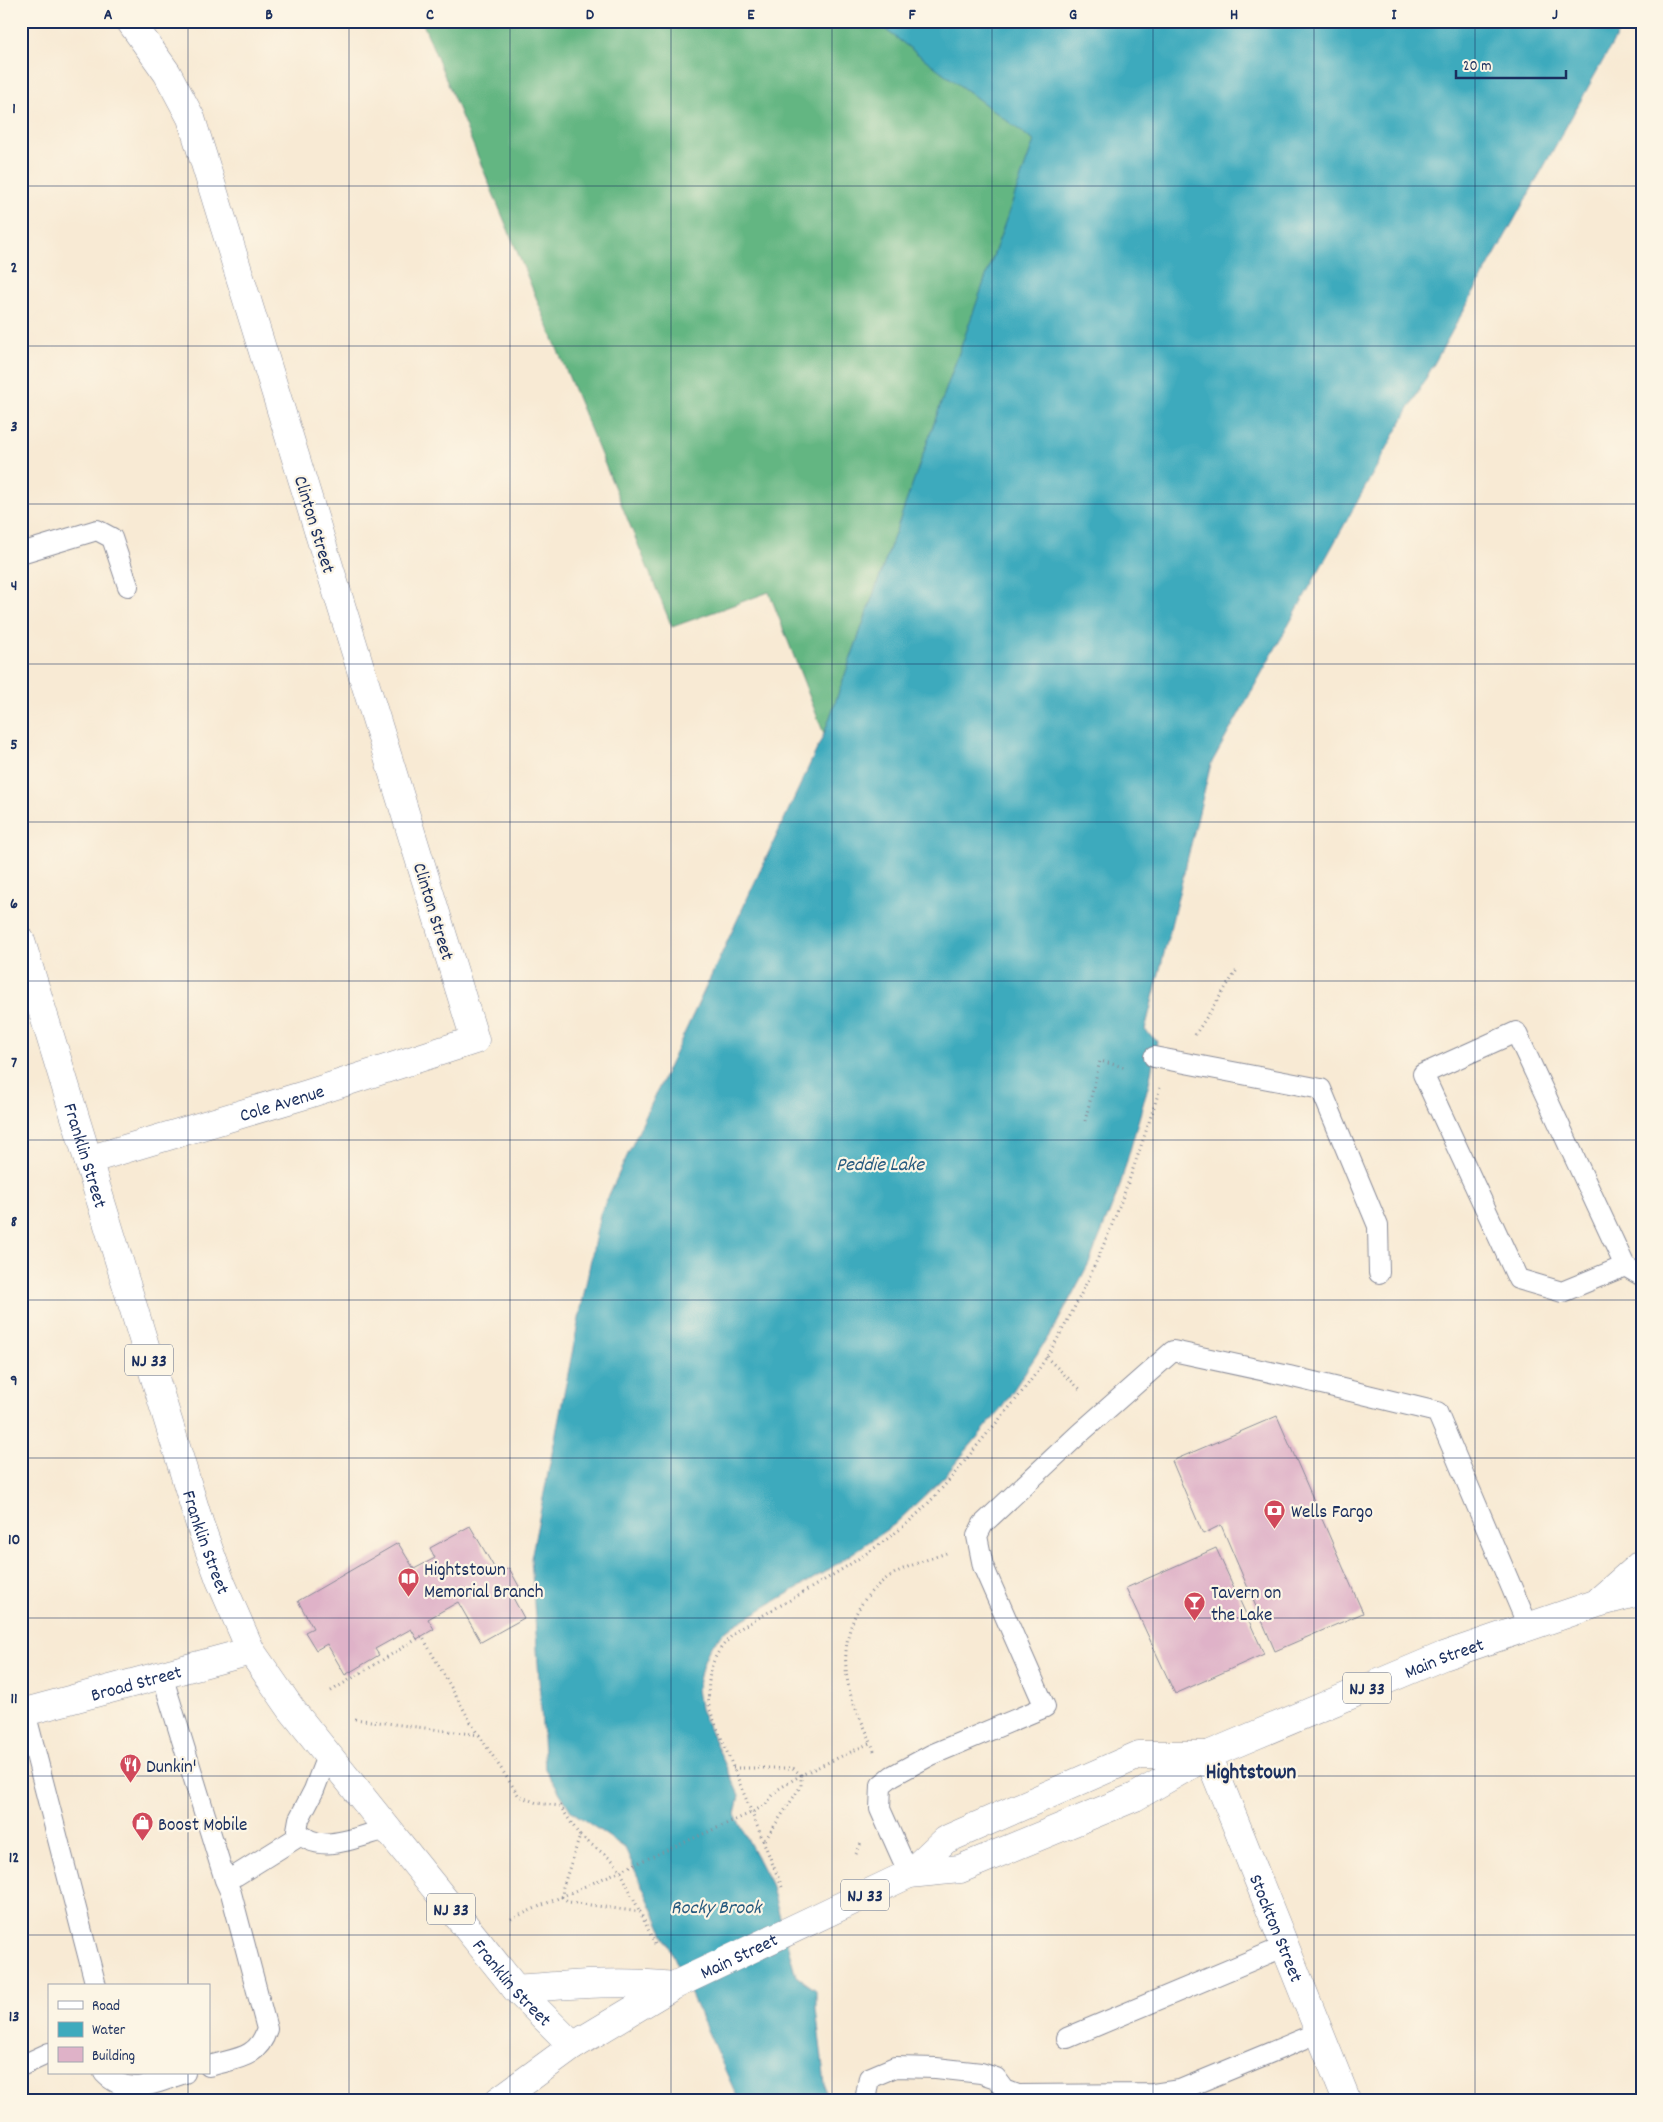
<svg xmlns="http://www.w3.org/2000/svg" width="1663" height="2122" font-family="Dekko,sans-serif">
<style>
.forest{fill:#63b682;stroke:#3f7270}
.water{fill:#3eaabd;stroke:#2c6c8e}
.building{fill:#dfb2c8}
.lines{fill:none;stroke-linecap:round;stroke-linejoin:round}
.lane-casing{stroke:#8a8c99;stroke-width:22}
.street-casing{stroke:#8a8c99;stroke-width:29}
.secondary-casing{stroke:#8a8c99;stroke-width:29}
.primary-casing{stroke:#8a8c99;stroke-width:29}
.path{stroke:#8a8c99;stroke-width:3;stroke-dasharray:1 4;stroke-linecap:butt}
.lane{stroke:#fff;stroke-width:20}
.street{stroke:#fff;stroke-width:28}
.secondary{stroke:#fff;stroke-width:28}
.primary{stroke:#fff;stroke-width:28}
.grid{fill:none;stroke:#1b2f5e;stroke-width:1;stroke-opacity:0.55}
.labels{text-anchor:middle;stroke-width:4.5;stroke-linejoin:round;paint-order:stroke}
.shield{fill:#fcf5e5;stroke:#5e6a86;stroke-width:1}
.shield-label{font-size:18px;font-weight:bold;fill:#1b2f5e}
.street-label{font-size:19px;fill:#1b2f5e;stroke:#fcf5e5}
.poi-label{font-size:19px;fill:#1b2f5e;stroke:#fcf5e5;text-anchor:start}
.water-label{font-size:20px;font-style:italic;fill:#275a7f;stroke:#fcf5e5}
.quarter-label{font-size:21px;font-weight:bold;fill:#1b2f5e;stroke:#fcf5e5}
.neatline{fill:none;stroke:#1b2f5e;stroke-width:2}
.grid-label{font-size:16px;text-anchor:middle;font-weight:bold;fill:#1b2f5e}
</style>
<rect width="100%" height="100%" fill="#fcf5e5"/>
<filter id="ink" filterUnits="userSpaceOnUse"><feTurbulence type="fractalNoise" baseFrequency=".02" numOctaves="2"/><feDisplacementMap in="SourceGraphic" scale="10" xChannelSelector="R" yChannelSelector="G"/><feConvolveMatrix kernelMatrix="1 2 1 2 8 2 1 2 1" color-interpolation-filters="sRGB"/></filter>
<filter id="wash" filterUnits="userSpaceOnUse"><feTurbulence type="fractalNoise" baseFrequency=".0096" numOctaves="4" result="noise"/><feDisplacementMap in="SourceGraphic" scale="20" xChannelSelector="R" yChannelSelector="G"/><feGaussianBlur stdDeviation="1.12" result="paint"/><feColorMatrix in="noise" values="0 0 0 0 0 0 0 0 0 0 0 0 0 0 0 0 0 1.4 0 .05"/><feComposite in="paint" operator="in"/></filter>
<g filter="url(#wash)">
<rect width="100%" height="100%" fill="#f8ead4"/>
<path class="forest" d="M422,21H874L1034,141L824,734L769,592L672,627Z"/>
<path class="water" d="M874,21H1625L1211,764L1145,1030L1157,1041L1149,1083L1119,1189L1089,1263L1056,1325L1001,1409L944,1477L895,1524L828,1570L726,1630L710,1647L703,1663L697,1689L700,1709L739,1795L735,1815L771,1884L796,1976L816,1990V2009L827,2101H739L625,1848L571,1811L545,1769L531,1558L600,1214L824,734L1034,141Z"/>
<g id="blocks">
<path class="building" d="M1277,1416L1363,1613L1275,1651L1221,1525L1203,1534L1172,1461Z
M470,1526L498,1574L509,1568L521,1590L512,1596L524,1618L481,1642L458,1602L428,1619L434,1629L417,1639L411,1629L375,1649L379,1655L345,1675L327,1644L316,1650L305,1632L313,1628L298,1601L398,1543L414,1569L435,1558L430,1548Z
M1216,1548L1264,1654L1175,1694L1126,1588Z"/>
</g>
</g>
<g filter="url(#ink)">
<use href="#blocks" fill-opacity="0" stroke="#8a8c99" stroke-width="1"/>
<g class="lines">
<defs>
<path id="lane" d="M21,553L97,530L112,538L128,586
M1154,1057L1321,1089L1378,1226L1379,1273
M1625,1266L1562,1292L1518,1279L1423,1074L1516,1032L1625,1266L1642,1276
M162,1675L225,1880
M25,1712L96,1986
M327,1756L314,1790L299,1819L297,1830C317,1857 360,1836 386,1829
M909,1874L880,1809L881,1785L892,1776L931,1755L1045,1707L983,1566L977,1536L983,1524L1079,1434L1173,1351L1289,1376L1437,1412L1528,1626
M1067,2038L1286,1946
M21,2066L49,2053
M209,2066C236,2058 258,2059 267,2029L231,1893L225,1880L237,1875L301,1835
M104,2073C129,2099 156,2082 185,2073
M865,2101L869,2078L895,2067L936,2068L981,2073L996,2078L1005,2090L1018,2095L1153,2094L1180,2090L1318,2033"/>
<g id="street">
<path id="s1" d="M88,1160L308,1094L475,1040L191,118L167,73L130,21"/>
<path id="s2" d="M21,1713L251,1651"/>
</g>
<g id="secondary">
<path id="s3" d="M1208,1755L1347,2101"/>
<path d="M498,2101L573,2046"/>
</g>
<g id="primary">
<path id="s4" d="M21,941L200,1525L220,1580L251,1651L292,1710L516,1989L573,2046L673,1986L909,1874L945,1840L1139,1755H1208"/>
<path d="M1600,1600L1642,1563"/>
<path id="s5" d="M909,1874L960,1869L1135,1797L1208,1755L1443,1656L1598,1603L1642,1591"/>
<path d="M516,1989C568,1985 621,1980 673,1986"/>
</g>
</defs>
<use href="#lane" class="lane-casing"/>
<use href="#street" class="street-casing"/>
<use href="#secondary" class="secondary-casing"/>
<use href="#primary" class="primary-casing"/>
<path class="path" d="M1195,1035L1237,970
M1085,1121L1100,1061L1127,1068
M1046,1357L1082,1391
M331,1691L422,1636L478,1735
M355,1719L479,1735L519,1796L537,1803L560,1806L580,1836L563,1887L562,1897L569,1902L640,1912L655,1944
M874,1751C869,1734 858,1716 852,1699C836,1649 850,1596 899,1571C915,1563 933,1558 949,1552
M733,1768H793L801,1775V1786L765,1840
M580,1836L612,1860L620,1870L640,1912
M856,1854L862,1841
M782,1887L709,1708C707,1671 710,1655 739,1629C793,1598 850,1568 899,1530C928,1507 953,1476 976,1447C1000,1418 1026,1390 1046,1358C1097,1275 1131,1180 1160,1088
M511,1919L753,1812L766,1804L777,1790L801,1775L870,1743"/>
<use href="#lane" class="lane"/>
<use href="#street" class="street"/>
<use href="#secondary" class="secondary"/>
<use href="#primary" class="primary"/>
</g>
</g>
<path class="grid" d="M188,21V1986M349,21V2101M510,21V2101M671,21V2101M832,21V2101M992,21V2101M1153,21V2101M1314,21V2101M1475,21V2101M21,186H1642M21,346H1642M21,504H1642M21,664H1642M21,822H1642M21,981H1642M21,1140H1642M21,1300H1642M21,1458H1642M21,1618H1642M21,1776H1642M21,1935H1642M188,2073V2101"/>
<defs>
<symbol id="bank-pin" viewBox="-11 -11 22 30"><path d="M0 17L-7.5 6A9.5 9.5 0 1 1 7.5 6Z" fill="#d1495b" stroke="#fcf5e5"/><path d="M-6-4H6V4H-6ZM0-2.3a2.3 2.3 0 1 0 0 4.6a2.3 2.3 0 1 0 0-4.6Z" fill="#fff"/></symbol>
<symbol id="library-pin" viewBox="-11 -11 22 30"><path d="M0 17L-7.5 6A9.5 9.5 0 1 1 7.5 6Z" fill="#d1495b" stroke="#fcf5e5"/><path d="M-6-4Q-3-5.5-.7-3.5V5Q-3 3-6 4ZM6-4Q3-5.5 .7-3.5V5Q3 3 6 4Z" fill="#fff"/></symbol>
<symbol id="bar-pin" viewBox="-11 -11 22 30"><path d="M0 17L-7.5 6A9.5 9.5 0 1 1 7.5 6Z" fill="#d1495b" stroke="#fcf5e5"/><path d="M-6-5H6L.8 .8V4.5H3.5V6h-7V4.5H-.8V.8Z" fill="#fff"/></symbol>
<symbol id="restaurant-pin" viewBox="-11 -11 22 30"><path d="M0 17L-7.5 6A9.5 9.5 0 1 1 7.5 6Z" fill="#d1495b" stroke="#fcf5e5"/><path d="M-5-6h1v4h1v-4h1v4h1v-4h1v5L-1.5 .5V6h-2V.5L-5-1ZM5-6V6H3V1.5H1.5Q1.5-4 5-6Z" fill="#fff"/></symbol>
<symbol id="shop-pin" viewBox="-11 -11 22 30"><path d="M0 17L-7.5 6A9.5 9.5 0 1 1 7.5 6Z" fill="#d1495b" stroke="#fcf5e5"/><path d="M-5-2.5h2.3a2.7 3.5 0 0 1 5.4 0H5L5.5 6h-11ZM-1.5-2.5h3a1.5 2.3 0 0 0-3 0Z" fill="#fff"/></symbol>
</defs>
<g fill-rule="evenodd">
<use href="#bank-pin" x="1262" y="1498" width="25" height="34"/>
<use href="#library-pin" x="396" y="1566" width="25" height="34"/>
<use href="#bar-pin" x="1182" y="1590" width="25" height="34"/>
<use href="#restaurant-pin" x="118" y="1752" width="25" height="34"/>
<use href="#shop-pin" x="130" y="1810" width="25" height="34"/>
</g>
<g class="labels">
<g class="shield">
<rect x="125" y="1344.5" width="48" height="31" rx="4"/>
<rect x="1343" y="1672.5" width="48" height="31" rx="4"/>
<rect x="841" y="1879.5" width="48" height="31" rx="4"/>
<rect x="427" y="1893.5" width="48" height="31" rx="4"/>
</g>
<g class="shield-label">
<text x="149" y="1366">NJ 33</text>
<text x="1367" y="1694">NJ 33</text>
<text x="865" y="1901">NJ 33</text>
<text x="451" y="1915">NJ 33</text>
</g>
<g class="street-label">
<text transform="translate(316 524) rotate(73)" y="7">Clinton Street</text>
<text transform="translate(435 911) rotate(73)" y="7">Clinton Street</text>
<text dy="7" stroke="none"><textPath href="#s1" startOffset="202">Cole Avenue</textPath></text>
<text dy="7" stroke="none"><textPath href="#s4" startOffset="224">Franklin Street</textPath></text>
<text dy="7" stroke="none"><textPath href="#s4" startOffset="629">Franklin Street</textPath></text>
<text dy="7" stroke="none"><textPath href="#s5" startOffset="580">Main Street</textPath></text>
<text dy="7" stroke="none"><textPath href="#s2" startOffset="119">Broad Street</textPath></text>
<text dy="7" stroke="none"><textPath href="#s3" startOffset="186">Stockton Street</textPath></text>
<text dy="7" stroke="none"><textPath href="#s4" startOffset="1446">Main Street</textPath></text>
<text dy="7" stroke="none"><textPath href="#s4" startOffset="1169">Franklin Street</textPath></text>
</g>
<g class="poi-label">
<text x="1291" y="1517">Wells Fargo</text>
<text x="424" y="1575">Hightstown<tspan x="424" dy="22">Memorial Branch</tspan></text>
<text x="1211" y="1598">Tavern on<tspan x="1211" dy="22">the Lake</tspan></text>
<text x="146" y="1772">Dunkin'</text>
<text x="158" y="1830">Boost Mobile</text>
</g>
<g class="water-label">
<text x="880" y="1170">Peddie Lake</text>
<text x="716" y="1913">Rocky Brook</text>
</g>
<g class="quarter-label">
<text x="1251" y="1778">Hightstown</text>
</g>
</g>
<rect width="1663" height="2122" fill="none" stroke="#fcf5e5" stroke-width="55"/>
<rect x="48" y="1984" width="162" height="90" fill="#fcf5e5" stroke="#a2a6af"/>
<rect x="58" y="2001" width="25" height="8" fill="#ffffff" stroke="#a2a6af"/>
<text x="92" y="2010" font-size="15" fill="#1b2f5e">Road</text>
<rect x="58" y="2022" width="25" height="15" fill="#3eaabd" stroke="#a2a6af"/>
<text x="92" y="2034" font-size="15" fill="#1b2f5e">Water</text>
<rect x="58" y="2047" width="25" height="15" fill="#dfb2c8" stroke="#a2a6af"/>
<text x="92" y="2060" font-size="15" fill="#1b2f5e">Building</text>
<path d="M1456 70v8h110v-8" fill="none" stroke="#1b2f5e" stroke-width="2.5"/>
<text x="1463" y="70" font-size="15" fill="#1b2f5e" stroke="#fcf5e5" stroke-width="4" paint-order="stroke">20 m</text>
<rect x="28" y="28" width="1608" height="2066" class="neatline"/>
<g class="grid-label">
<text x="108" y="19">A</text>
<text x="269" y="19">B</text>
<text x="430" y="19">C</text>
<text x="590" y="19">D</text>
<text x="751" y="19">E</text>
<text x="912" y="19">F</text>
<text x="1073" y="19">G</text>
<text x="1234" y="19">H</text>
<text x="1394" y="19">I</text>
<text x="1555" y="19">J</text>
<text x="14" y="113">1</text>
<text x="14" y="272">2</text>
<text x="14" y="431">3</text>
<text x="14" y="590">4</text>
<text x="14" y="749">5</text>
<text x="14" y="908">6</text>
<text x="14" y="1067">7</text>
<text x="14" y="1226">8</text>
<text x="14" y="1385">9</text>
<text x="14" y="1544">10</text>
<text x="14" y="1703">11</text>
<text x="14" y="1862">12</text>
<text x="14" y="2021">13</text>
</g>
</svg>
